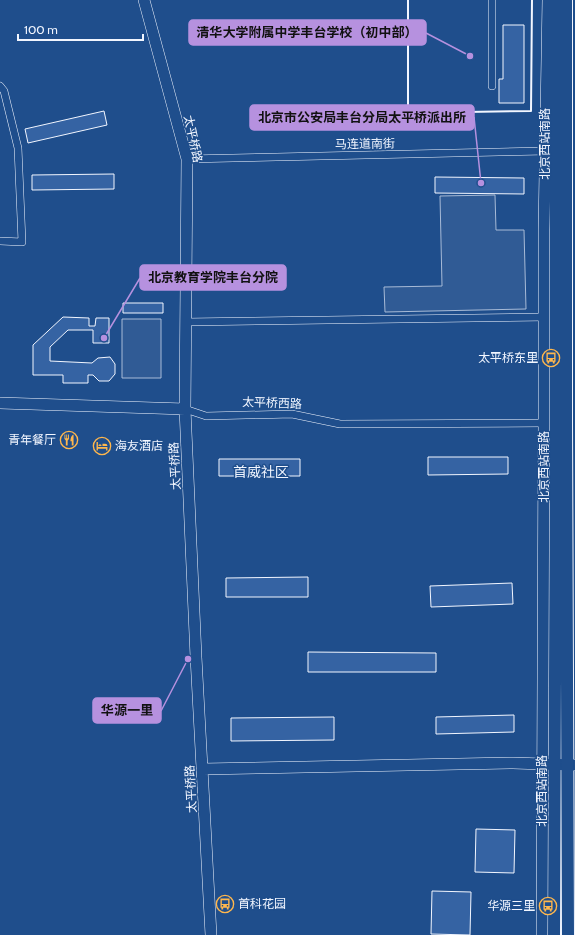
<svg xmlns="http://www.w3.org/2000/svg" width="575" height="935" font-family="Cabin,'Noto Sans SC',sans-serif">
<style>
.parking{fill:#305b95;stroke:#a8bbd7}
.building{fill:#3563a3;stroke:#f2f6ff}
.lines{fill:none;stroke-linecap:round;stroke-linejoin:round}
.street-casing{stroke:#f2f6ff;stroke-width:8}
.secondary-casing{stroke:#f2f6ff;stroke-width:12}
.primary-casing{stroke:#f2f6ff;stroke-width:14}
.street{stroke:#1f4e8c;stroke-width:7}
.secondary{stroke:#1f4e8c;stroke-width:11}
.primary{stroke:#1f4e8c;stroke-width:12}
.wall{stroke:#f2f6ff;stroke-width:2}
.labels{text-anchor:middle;stroke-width:3;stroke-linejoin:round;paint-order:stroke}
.street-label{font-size:12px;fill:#f2f6ff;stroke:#1f4e8c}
.poi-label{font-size:12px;fill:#f2f6ff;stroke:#1f4e8c;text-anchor:end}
.quarter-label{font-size:14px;fill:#f2f6ff;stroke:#1f4e8c}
.leader{fill:none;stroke:#b691df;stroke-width:1.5}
.callout-dot{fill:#b691df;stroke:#1f4e8c;stroke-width:1.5}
.callout{fill:#b691df;stroke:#b691df;stroke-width:1.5}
.callout-label{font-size:13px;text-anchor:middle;font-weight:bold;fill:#111}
</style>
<rect width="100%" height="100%" fill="#1f4e8c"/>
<path class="parking" d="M495,195L496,230H524L526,309L385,312L384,287L442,286L440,196Z
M122,319H161V378H122Z"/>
<path class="building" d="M503,25H524V103H499V79H503Z
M104,111L107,125L28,143L25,129Z
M114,174V189L32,190V175Z
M435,177L524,178V194L435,193Z
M123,303H163V313H123Z
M63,317L89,318V326H95L96,318H109V343H93V330H68L50,347V361L92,363L98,358L110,357L115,364V374L109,381H99L93,375H88V383H63V375H33V345Z
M428,457H508V474L428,475Z
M219,459H300V476H219Z
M308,577V597H226V578Z
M512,583L513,604L431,607L430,586Z
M308,652L436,653V672H308Z
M514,715V732L436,734V717Z
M334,717V740L231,741V718Z
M476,829L515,830L514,873L475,872Z
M432,891L471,892L470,935L431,934Z"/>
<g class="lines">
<defs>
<path id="street" d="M492,0V86
M0,86L4,91L18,148L22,242L0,241
M187,159L545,151
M186,322L545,317
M185,409L206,416L292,414L340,424L544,423"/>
<path id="secondary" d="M144,0L187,159L185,409L196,657L211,935
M0,403L185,409
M203,769L513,763L575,765
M542,935L544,423V230L548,0"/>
<path id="primary" d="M566,0V423L568,935
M554,935L556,422V0"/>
</defs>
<use href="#street" class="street-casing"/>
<use href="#secondary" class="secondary-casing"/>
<use href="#primary" class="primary-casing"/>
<use href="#street" class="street"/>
<use href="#secondary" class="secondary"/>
<use href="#primary" class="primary"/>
<path class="wall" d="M408,0V113L531,111L532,0"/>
</g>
<defs>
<symbol id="bus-ring" viewBox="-11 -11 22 22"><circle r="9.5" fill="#1f4e8c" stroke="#ffb74d" stroke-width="1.5"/><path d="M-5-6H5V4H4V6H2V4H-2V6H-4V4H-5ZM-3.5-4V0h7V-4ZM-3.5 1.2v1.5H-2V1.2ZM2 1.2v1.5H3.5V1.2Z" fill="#ffb74d"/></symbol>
<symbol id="restaurant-ring" viewBox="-11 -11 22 22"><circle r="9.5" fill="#1f4e8c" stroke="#ffb74d" stroke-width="1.5"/><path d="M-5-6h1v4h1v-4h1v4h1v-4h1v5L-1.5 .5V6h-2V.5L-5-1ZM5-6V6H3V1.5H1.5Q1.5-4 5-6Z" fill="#ffb74d"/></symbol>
<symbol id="hotel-ring" viewBox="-11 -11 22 22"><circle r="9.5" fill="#1f4e8c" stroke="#ffb74d" stroke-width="1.5"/><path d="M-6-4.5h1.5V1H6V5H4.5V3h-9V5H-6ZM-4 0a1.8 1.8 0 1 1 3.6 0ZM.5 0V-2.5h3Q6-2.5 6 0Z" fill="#ffb74d"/></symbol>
</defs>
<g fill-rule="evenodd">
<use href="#bus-ring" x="541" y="348" width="20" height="20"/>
<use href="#restaurant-ring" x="59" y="430" width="20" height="20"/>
<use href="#hotel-ring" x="92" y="436" width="20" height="20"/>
<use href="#bus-ring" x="215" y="894" width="20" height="20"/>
<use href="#bus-ring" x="538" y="896" width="20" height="20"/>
</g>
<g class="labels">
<g class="street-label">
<text transform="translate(193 139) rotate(78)" y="4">太平桥路</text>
<text transform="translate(365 144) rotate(-1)" y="4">马连道南街</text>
<text transform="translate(545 144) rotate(-90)" y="4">北京西站南路</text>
<text transform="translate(272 403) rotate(2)" y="4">太平桥西路</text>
<text transform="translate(175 466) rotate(-93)" y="4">太平桥路</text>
<text transform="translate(544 467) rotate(-90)" y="4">北京西站南路</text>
<text transform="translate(191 789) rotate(-93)" y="4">太平桥路</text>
<text transform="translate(542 791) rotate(-90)" y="4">北京西站南路</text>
</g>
<g class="poi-label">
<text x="538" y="362">太平桥东里</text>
<text x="56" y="444">青年餐厅</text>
<text x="115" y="450" text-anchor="start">海友酒店</text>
<text x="238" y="908" text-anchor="start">首科花园</text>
<text x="535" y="910">华源三里</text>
</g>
<g class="quarter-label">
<text x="261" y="477">首威社区</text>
</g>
</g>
<path class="leader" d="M470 56L426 33M481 183L474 117M104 338L140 278M188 659L161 711"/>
<g class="callout-dot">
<circle cx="470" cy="56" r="4"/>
<circle cx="481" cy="183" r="4"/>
<circle cx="104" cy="338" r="4"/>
<circle cx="188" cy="659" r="4"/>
</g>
<g class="callout">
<rect x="189" y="20" width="237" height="25" rx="4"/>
<rect x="250" y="105" width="224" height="25" rx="4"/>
<rect x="140" y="265" width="146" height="25" rx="4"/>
<rect x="93" y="698" width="68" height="25" rx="4"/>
</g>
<g class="callout-label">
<text x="307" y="37">清华大学附属中学丰台学校（初中部）</text>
<text x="362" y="122">北京市公安局丰台分局太平桥派出所</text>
<text x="213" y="282">北京教育学院丰台分院</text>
<text x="127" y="715">华源一里</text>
</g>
<path d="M18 34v6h125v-6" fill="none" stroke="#f2f6ff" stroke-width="2"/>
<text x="24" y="34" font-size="12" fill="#f2f6ff" stroke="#1f4e8c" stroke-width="3" paint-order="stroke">100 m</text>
</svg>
